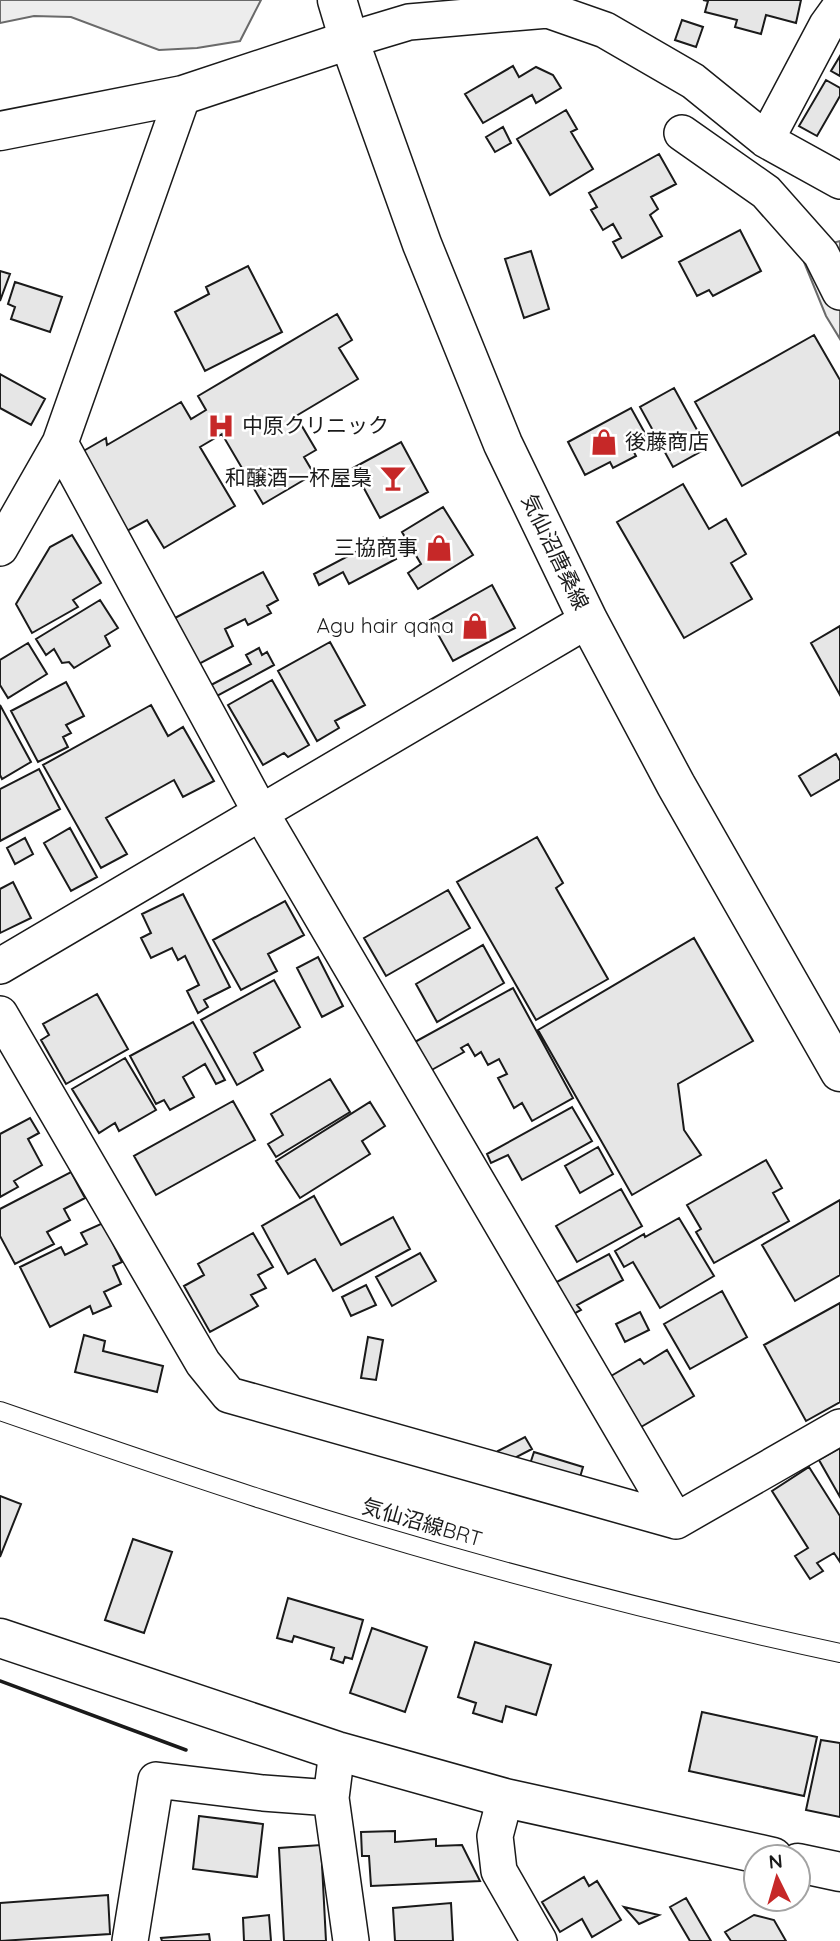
<svg xmlns="http://www.w3.org/2000/svg" width="840" height="1941" font-family="Quicksand,'Noto Sans JP',sans-serif">
<style>
.green{fill:#ededed;stroke:#6a6a6a;stroke-width:2}
.building{fill:#e6e6e6;stroke:#1a1a1a;stroke-width:2}
.lines{fill:none;stroke-linecap:round;stroke-linejoin:round}
.lane-casing{stroke:#1a1a1a;stroke-width:20}
.street-casing{stroke:#1a1a1a;stroke-width:38}
.secondary-casing{stroke:#1a1a1a;stroke-width:41}
.primary-casing{stroke:#1a1a1a;stroke-width:41}
.lane{stroke:#fff;stroke-width:18}
.street{stroke:#fff;stroke-width:35}
.secondary{stroke:#fff;stroke-width:38}
.primary{stroke:#fff;stroke-width:38}
.wall{stroke:#1a1a1a;stroke-width:3.5}
.labels{text-anchor:middle;stroke-width:5;stroke-linejoin:round;paint-order:stroke}
.poi-label{font-size:21px;fill:#1a1a1a;stroke:#fff;text-anchor:end}
.street-label{font-size:21px;fill:#1a1a1a;stroke:#fff}
</style>
<rect width="100%" height="100%" fill="#fff"/>
<path class="green" d="M0,0H261L240,41L197,48L159,50L71,17L34,16L0,23Z
M840,241V339L826,316L804,262L825,245Z"/>
<path class="building" d="M703,0H801L796,23L766,15L761,34L735,27L737,20L705,12L708,1Z
M682,20L703,27L696,47L675,40Z
M840,56V76L831,71Z
M513,66L519,77L536,67L553,75L561,88L536,103L532,95L483,123L465,94Z
M826,80L840,88V96L817,136L799,126Z
M566,110L577,129L571,132L593,169L550,195L517,139Z
M503,127L511,143L495,152L486,137Z
M659,154L676,184L651,197L658,209L650,215L662,236L622,258L613,242L621,238L613,224L603,230L591,210L597,207L589,193Z
M740,230L761,271L713,296L709,290L697,296L679,262Z
M531,251L549,309L524,318L505,259Z
M248,266L282,332L205,371L175,312L209,294L206,287Z
M0,271L10,274L0,301Z
M15,282L62,297L50,332L11,319L15,307L8,304Z
M337,314L352,340L339,348L358,379L296,416L316,450L304,457L314,474L263,504L222,434L200,447L235,506L164,548L147,520L127,531L80,453L106,438L107,445L181,402L191,419L206,410L198,396Z
M814,335L840,380V436L838,432L742,486L695,402Z
M0,374L45,399L31,425L0,408Z
M674,388L707,448L673,467L640,407Z
M631,408L646,435L629,443L636,456L613,468L610,462L585,475L568,442Z
M401,442L428,492L380,518L353,468Z
M683,484L709,529L726,519L746,554L731,563L752,599L684,638L617,522Z
M443,507L473,555L418,589L408,573L421,564L402,532Z
M72,535L101,583L73,600L78,607L32,633L16,604L50,547Z
M384,537L396,559L349,584L343,572L319,585L314,574Z
M263,572L278,600L267,606L271,613L248,625L245,619L225,629L233,646L197,665L173,619Z
M492,585L515,628L453,661L430,620Z
M100,600L118,628L105,636L110,646L74,668L69,662L62,663L54,649L46,655L36,639Z
M840,626V695L811,643Z
M330,642L365,705L335,721L339,728L317,741L278,671Z
M28,643L47,674L8,698L0,685V660Z
M259,648L262,655L267,652L274,665L217,696L211,685L251,664L246,655Z
M272,680L309,745L288,757L284,753L263,765L228,705Z
M66,682L84,716L66,725L71,733L63,737L68,747L38,762L11,711Z
M0,705L31,762L2,779L0,775Z
M151,705L168,736L183,727L214,781L183,797L174,780L106,818L127,854L101,868L43,765Z
M836,754L840,761V779L811,796L799,776Z
M39,769L60,809L0,841V789Z
M70,828L97,877L71,891L44,843Z
M537,837L563,883L556,888L608,979L536,1020L457,882Z
M25,838L33,854L15,864L7,848Z
M13,882L31,918L0,933V889Z
M448,890L470,928L386,976L364,938Z
M183,894L230,987L204,1000L208,1007L198,1013L187,991L199,985L185,956L178,960L172,948L151,958L141,938L151,933L142,914Z
M285,901L304,935L268,954L277,971L241,990L213,940Z
M694,938L753,1041L678,1084L684,1130L701,1155L632,1195L538,1030Z
M483,945L504,983L437,1022L416,984Z
M318,957L343,1006L322,1017L297,968Z
M274,980L300,1027L254,1053L263,1070L237,1085L201,1020Z
M513,988L573,1098L532,1121L522,1103L514,1108L498,1078L507,1074L499,1059L488,1065L481,1052L475,1056L468,1044L461,1048L464,1052L428,1072L413,1043Z
M97,994L128,1049L66,1084L41,1040L49,1035L43,1024Z
M193,1022L225,1080L216,1084L205,1064L183,1077L194,1097L170,1110L164,1100L156,1104L130,1056Z
M125,1058L156,1110L119,1131L115,1123L99,1133L72,1089Z
M330,1079L350,1112L276,1157L268,1144L283,1135L271,1114Z
M233,1101L255,1140L156,1195L134,1156Z
M370,1102L385,1126L362,1141L370,1154L300,1198L276,1161Z
M572,1107L592,1141L522,1180L508,1155L491,1163L487,1154Z
M30,1118L39,1133L28,1139L42,1165L14,1181L18,1187L0,1197V1134Z
M598,1147L613,1174L580,1193L565,1166Z
M766,1160L782,1188L773,1193L789,1221L714,1263L696,1232L701,1229L687,1205Z
M71,1172L85,1198L64,1209L70,1220L47,1232L54,1244L15,1264L0,1236V1209Z
M621,1189L642,1226L577,1262L556,1226Z
M314,1196L341,1245L393,1217L410,1249L333,1291L315,1259L288,1274L262,1226Z
M840,1200V1275L795,1301L762,1245Z
M679,1218L714,1276L660,1308L633,1262L624,1267L615,1251L644,1234L645,1237Z
M103,1223L122,1262L113,1266L121,1284L104,1292L111,1306L93,1314L90,1306L50,1327L20,1267L61,1247L65,1255L87,1244L81,1233Z
M253,1233L273,1267L258,1275L266,1288L251,1295L258,1306L210,1332L184,1286L204,1275L198,1264Z
M420,1253L436,1281L392,1306L376,1277Z
M609,1254L623,1280L577,1305L581,1310L570,1316L553,1284Z
M366,1285L376,1305L351,1316L342,1297Z
M722,1291L747,1337L690,1369L664,1324Z
M840,1303V1402L806,1421L764,1345Z
M640,1312L649,1330L625,1342L616,1324Z
M84,1335L105,1341L103,1351L163,1366L157,1392L75,1372Z
M368,1337L383,1340L376,1380L361,1378Z
M667,1350L694,1396L641,1427L611,1376L640,1359L644,1364Z
M525,1437L532,1449L505,1463L498,1451Z
M840,1448V1497L819,1460Z
M534,1452L583,1467L578,1484L528,1470Z
M809,1467L840,1516V1562L834,1553L817,1563L823,1571L810,1579L795,1556L808,1548L772,1491Z
M0,1496L21,1504L0,1557Z
M133,1539L172,1552L144,1633L105,1620Z
M288,1598L363,1620L352,1659L345,1657L343,1663L331,1659L334,1648L294,1636L292,1642L277,1638Z
M372,1628L427,1647L405,1712L350,1693Z
M475,1642L551,1665L536,1715L506,1706L502,1722L473,1713L476,1703L458,1697Z
M702,1712L817,1737L804,1796L689,1771Z
M821,1740L840,1743V1817L806,1810Z
M199,1816L263,1824L257,1877L193,1869Z
M395,1831V1842L436,1839V1846L462,1845L480,1881L371,1886L369,1856H362L361,1832Z
M321,1845L326,1941H284L279,1848Z
M584,1877L589,1886L597,1881L621,1920L592,1937L582,1919L560,1932L542,1902Z
M108,1895L110,1934L0,1941V1903Z
M686,1898L711,1941H690L670,1907Z
M451,1903L453,1941H395L393,1908Z
M624,1907L659,1915L639,1924Z
M269,1915L271,1941H244L243,1918Z
M754,1915L774,1920L786,1941H731L725,1932Z
M209,1934L210,1941H162L161,1938Z"/>
<g class="lines">
<defs>
<path id="lane" d="M0,1411C87,1441 174,1471 261,1499C451,1560 645,1611 840,1653"/>
<path id="street" d="M349,40L409,22L548,10L605,30L693,81L766,140L840,181
M682,133L766,192L821,254L840,292
M766,140L827,25L840,7
M60,443L261,813L676,1521L840,1427
M0,548L60,443L183,95
M0,966L588,620
M0,1014L203,1363L229,1395L676,1521
M337,1751L331,1798L351,1941
M505,1798L495,1836L499,1871L539,1941
M130,1941L156,1780L263,1793L331,1798"/>
<path id="secondary" d="M0,131L183,95L349,40
M0,1638L337,1751L505,1798L773,1857
M798,1863L840,1872"/>
<path id="primary" d="M337,0L349,40L422,244L503,444L588,620L676,785L840,1072"/>
</defs>
<use href="#lane" class="lane-casing"/>
<use href="#street" class="street-casing"/>
<use href="#secondary" class="secondary-casing"/>
<use href="#primary" class="primary-casing"/>
<use href="#lane" class="lane"/>
<use href="#street" class="street"/>
<use href="#secondary" class="secondary"/>
<use href="#primary" class="primary"/>
<path class="wall" d="M0,1681L186,1750"/>
</g>
<defs>
<symbol id="hospital-bare" viewBox="-9 -9 18 18"><path d="M-5-5h3v3.5h4V-5h3V5h-3V1.5h-4V5h-3Z" fill="#c62828" stroke="#fff" stroke-width="2.5" paint-order="stroke"/></symbol>
<symbol id="shop-bare" viewBox="-9 -9 18 18"><path d="M-5-2.5h2.3a2.7 3.5 0 0 1 5.4 0H5L5.5 6h-11ZM-1.5-2.5h3a1.5 2.3 0 0 0-3 0Z" fill="#c62828" stroke="#fff" stroke-width="2.5" paint-order="stroke"/></symbol>
<symbol id="bar-bare" viewBox="-9 -9 18 18"><path d="M-6-5H6L.8 .8V4.5H3.5V6h-7V4.5H-.8V.8Z" fill="#c62828" stroke="#fff" stroke-width="2.5" paint-order="stroke"/></symbol>
</defs>
<g fill-rule="evenodd">
<use href="#hospital-bare" x="202" y="407" width="38" height="38"/>
<use href="#shop-bare" x="585" y="423" width="38" height="38"/>
<use href="#bar-bare" x="374" y="459" width="38" height="38"/>
<use href="#shop-bare" x="420" y="529" width="38" height="38"/>
<use href="#shop-bare" x="456" y="607" width="38" height="38"/>
</g>
<g class="labels">
<g class="poi-label">
<text x="242" y="433" text-anchor="start">中原クリニック</text>
<text x="625" y="449" text-anchor="start">後藤商店</text>
<text x="372" y="485">和醸酒一杯屋梟</text>
<text x="418" y="555">三協商事</text>
<text x="454" y="633">Agu hair qana</text>
</g>
<g class="street-label">
<text transform="translate(555 552) rotate(64)" y="7">気仙沼唐桑線</text>
<text transform="translate(422 1523) rotate(16)" y="7">気仙沼線BRT</text>
</g>
</g>
<g transform="translate(777 1878) rotate(355)"><circle r="33" fill="#ffffff" stroke="#a3a3a3" stroke-width="2"/>
<path d="M0-5L12 26L0 18L-12 26Z" fill="#c62828"/>
<text y="-10" font-size="19" font-weight="bold" text-anchor="middle" fill="#1a1a1a">N</text>
</g>
</svg>
